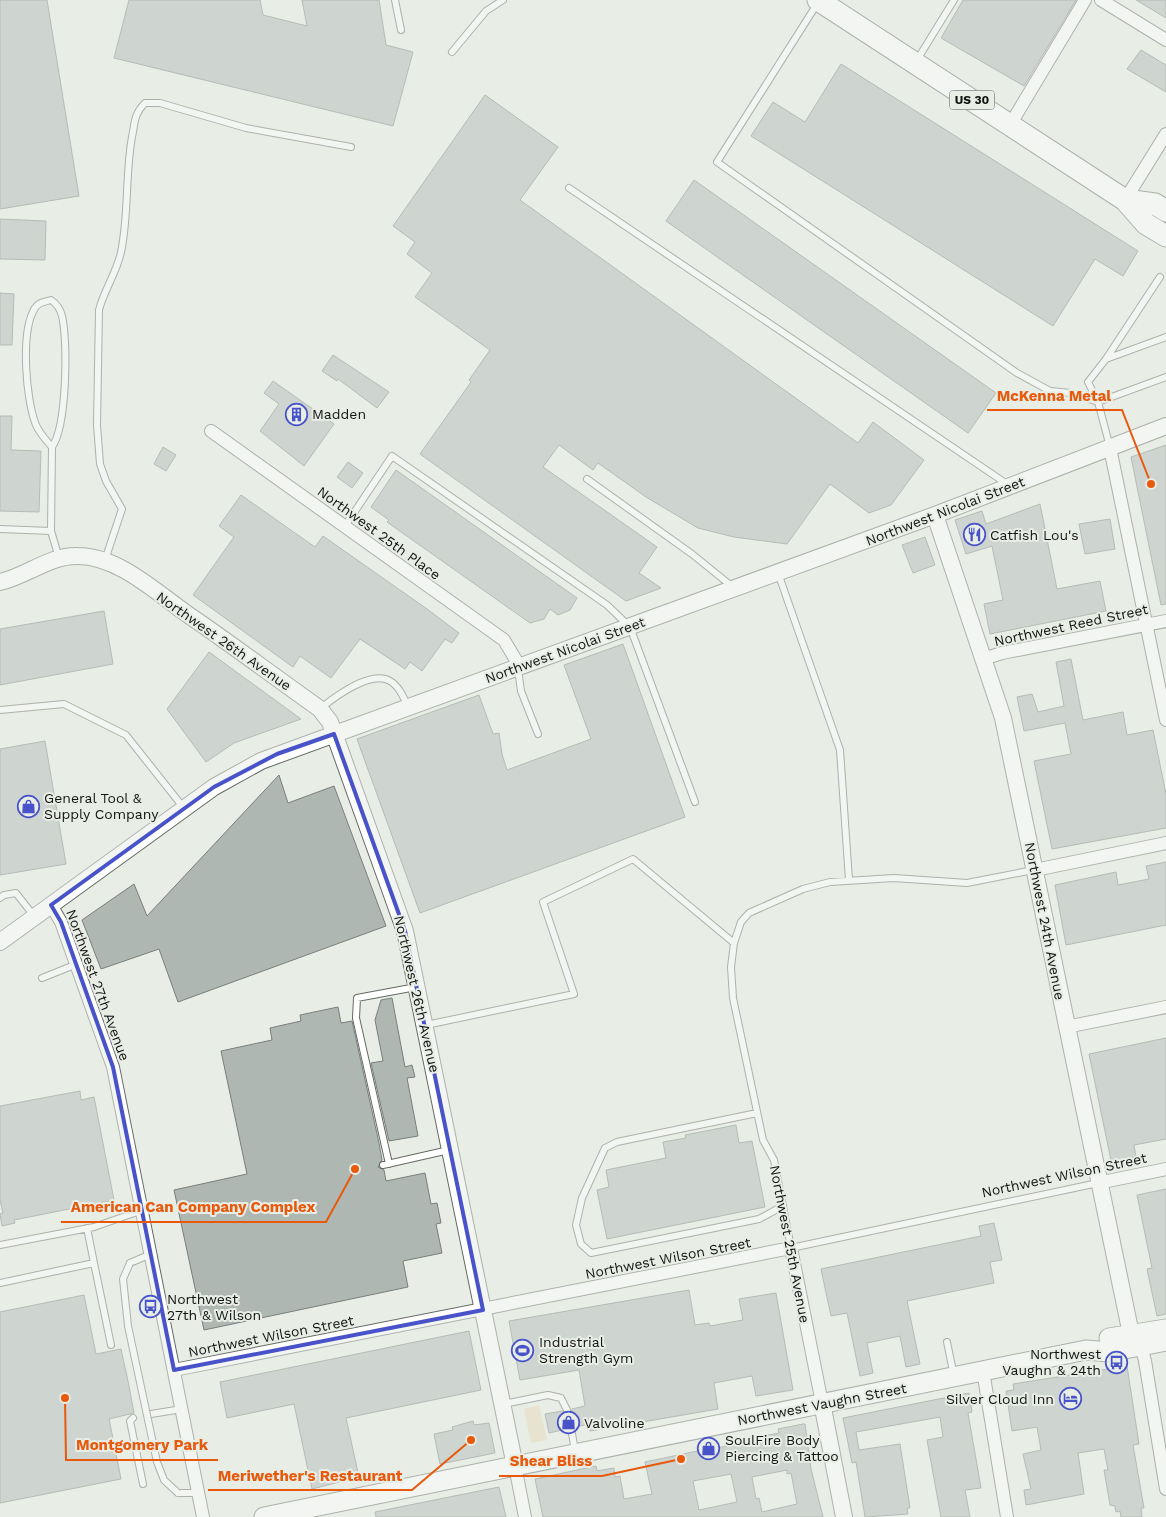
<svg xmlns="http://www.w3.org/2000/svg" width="1166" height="1517" font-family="'Work Sans',sans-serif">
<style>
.green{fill:#e8d6b5}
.building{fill:#afb7b3;stroke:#787f7c;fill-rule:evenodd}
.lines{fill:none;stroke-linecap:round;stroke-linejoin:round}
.service-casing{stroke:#656a64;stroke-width:8}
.minor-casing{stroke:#656a64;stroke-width:14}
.tertiary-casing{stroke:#656a64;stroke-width:18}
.secondary-casing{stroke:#656a64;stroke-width:21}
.trunk-casing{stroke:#656a64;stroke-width:23}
.service{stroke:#fff;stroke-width:6}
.minor{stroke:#fff;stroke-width:12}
.tertiary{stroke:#fff;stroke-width:16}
.secondary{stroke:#fff;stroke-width:19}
.trunk{stroke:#fff;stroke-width:21}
.service-bridge-casing{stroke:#656a64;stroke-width:8;stroke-linecap:butt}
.service-bridge{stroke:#fff;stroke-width:6}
.marked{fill:none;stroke:#4953c9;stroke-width:4;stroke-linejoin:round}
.labels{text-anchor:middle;stroke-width:4;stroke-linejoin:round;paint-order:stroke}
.shield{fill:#e8ede6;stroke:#525552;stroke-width:1}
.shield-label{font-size:12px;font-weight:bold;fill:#121412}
.poi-label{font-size:14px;fill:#121412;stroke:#e8ede6;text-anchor:start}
.street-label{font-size:14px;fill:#121412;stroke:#e8ede6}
.leader{fill:none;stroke:#e8590c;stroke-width:2}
.callout-dot{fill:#e8590c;stroke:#e8ede6;stroke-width:2}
.callout-label{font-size:15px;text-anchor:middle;font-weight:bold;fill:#e8590c;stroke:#e8ede6;stroke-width:4;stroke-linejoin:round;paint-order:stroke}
</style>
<rect width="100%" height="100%" fill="#e8ede6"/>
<path class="green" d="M539,1405L547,1440L531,1443L524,1409Z"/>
<path class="building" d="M0,0H47L79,196L0,209Z
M129,0H260L263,15L307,26L302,0H379L386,45L413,52L393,126L114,58Z
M963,0H1076L1024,86L941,38Z
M1136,0H1166V18Z
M1141,50L1166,65V92L1127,69Z
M841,64L1138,251L1123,276L1095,259L1053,326L751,136L773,102L805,122Z
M485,95L558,147L520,200L858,443L873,422L924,460L891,505L869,513L830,484L787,544L734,537L698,528L646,497L598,463L593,470L559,445L543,467L657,547L639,573L661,588L626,601L420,454L471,382L469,380L490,350L415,297L432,273L407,254L415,242L393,226Z
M694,180L996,393L968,433L666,221Z
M0,219L46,221L45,260L0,259Z
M0,293L14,294L12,345H0Z
M333,355L389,392L377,408L338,379L337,381L322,371Z
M273,381L334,424L304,466L260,431L279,404L264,393Z
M0,416H12L11,450L41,451L39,512L0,511Z
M1166,445V604L1161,605L1131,457Z
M163,447L176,455L166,471L154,464Z
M348,462L363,473L352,488L337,477Z
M396,470L577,598L570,610L558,615L550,609L544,619L530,623L387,522L389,520L371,507Z
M241,495L315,547L323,536L427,609L459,633L452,643L445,639L422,671L410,662L405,669L360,639L331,678L300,656L293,667L193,595L234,537L219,526Z
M1040,504L1057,589L1100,581L1106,611L990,634L984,604L1003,600L992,546L966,554L955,520L982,511L986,524Z
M1110,519L1115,549L1085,554L1079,524Z
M925,537L935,565L913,573L902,545Z
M104,611L113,664L0,685V629Z
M623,644L685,817L420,913L357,739L479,695L493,734L499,733L502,754L507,770L591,739L564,665Z
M209,652L301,719L234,743L206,762L167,709Z
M1071,659L1083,720L1123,712L1127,735L1153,730L1166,794V828L1052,849L1034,761L1071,754L1065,723L1024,731L1017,697L1032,694L1038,712L1064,706L1056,662Z
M45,741L66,864L0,875V749Z
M279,775L288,803L334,786L386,926L178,1002L159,949L101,969L82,920L134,884L147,916Z
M1166,862V925L1066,945L1055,885L1116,872L1118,885L1149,879L1146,866Z
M392,998L405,1067L412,1065L415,1077L407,1078L418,1136L389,1141L371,1063L383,1061L375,1020L381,1000Z
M338,1007L341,1023L352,1021L379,1143L382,1160L378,1167L384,1170L386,1181L425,1173L431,1204L437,1203L441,1223L436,1224L442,1253L403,1261L408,1287L204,1330L174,1190L247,1174L221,1051L272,1040L270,1028L301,1021L300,1015Z
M1166,1038V1139L1134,1145L1136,1157L1124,1160V1163L1112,1165L1089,1054Z
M80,1091L81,1100L94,1097L114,1200L14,1220L15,1223L2,1226L0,1214L3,1213L0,1200V1106Z
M736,1125L739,1143L752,1141L765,1207L607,1239L597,1190L609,1187L606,1170L666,1158L663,1142L686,1138L685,1135Z
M1166,1189V1314L1157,1316L1147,1269L1152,1268L1137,1195Z
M994,1223L1002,1260L990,1262L994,1283L907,1301L920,1364L906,1367L900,1336L867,1343L873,1373L860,1376L847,1313L831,1316L821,1269L981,1236L979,1226Z
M689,1290L695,1325L709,1323L710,1326L743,1320L739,1299L776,1293L793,1390L756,1396L752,1376L714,1383L718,1409L590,1431L589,1424L576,1427L571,1423L566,1429L549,1433L545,1414L562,1411L567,1415L571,1413L572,1409L585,1406L579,1370L520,1380L509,1321Z
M84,1295L96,1354L121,1349L128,1381L134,1413L109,1419L121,1479L0,1503V1312Z
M469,1331L481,1390L346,1418L359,1477L312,1489L294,1404L227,1418L220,1382Z
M1127,1366L1139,1444L1133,1445L1144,1508H1141L1142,1517H1121L1120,1511L1116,1512L1115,1506L1110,1505L1104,1470H1108L1104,1449L1078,1453L1084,1494L1026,1505L1024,1490L1031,1489L1023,1454L1041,1450L1037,1427L1012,1431L1006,1391L1014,1390L1013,1384Z
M969,1393L972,1412L968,1413L981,1488L965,1490L970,1517H941L927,1440L943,1437L940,1417L856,1432L859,1450L900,1444L910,1508H907L908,1514L865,1517L856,1462L852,1463L843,1418Z
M473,1421L474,1425L489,1423L495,1453L440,1464L434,1434L453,1430L452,1427Z
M803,1424H805L811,1469L823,1517H543L535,1479L596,1466L597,1471L614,1468L615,1477L620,1476L624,1499L652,1494L645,1462L702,1450L701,1445L716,1442L717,1448L749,1441L748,1439L779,1433L778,1429ZM787,1470V1474L791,1473L797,1504L762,1512L759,1498L756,1499L752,1477ZM731,1474L737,1502L699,1510L693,1481Z
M499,1487L506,1517H376L375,1512Z"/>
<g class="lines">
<defs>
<path id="service" d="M395,0L401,30
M817,4L717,162L1017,373L1050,391L1071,393L1098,402L1166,377
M452,52L486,11L503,0
M917,60L954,0
M569,188L1007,484
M1106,359L1160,277
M1110,447L1098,402L1088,382L1106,359L1166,337
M587,479L692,554L734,588
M345,526L392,456L607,605L630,627L695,802
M0,529L51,531L59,558
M51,531L52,447C46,440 40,434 36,425C26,401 20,331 35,308C38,302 45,302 51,300C57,304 60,308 62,316C68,341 67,426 52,447
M105,560L122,509L106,481L100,464L97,425L99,310C104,290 117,272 121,252C129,215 125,175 132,137C135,122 134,114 145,103H160L246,128L351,147
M778,573L840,750L849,880
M518,669L521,691L538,734
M321,708C336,696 371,670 390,681C399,686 404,698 408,707
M0,710L64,704L126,735L183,807
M1033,870L967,883L894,878L830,882L803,889L749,913L741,922L734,943L731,967L733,998L763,1140L774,1160L791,1248L1098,1183
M0,898L4,895L16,893L34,916
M42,978L77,964
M426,1025L574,994L543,902L633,859L734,943
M757,1113L617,1142L605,1148L582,1198L576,1225L581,1244L591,1253L759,1219L783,1206
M389,1164L356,1018L357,998L416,987
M383,1165L449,1150
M0,1245L94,1227L143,1210
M94,1263L111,1345
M130,1263L151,1254
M0,1283L94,1263L87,1228
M947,1342L954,1376
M504,1404L548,1395L561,1398L567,1410
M151,1414L182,1409
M133,1418L130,1421L143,1484
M571,1428L575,1451
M178,1493H198"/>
<path id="minor" d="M1101,0L1166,40
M1010,125L1085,0
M1125,200L1166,134
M211,431L504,640L520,667
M1110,448L1166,720
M983,659L1002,653L1166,621
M1035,870L1166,843
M51,905L61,922L113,1067L203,1517
M1066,1027L1166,1007
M1098,1183L1166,1169
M1141,1346L1145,1361L1166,1489
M174,1370L791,1248L822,1403
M983,1371L1007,1517
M515,1466L525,1517"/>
<path id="tertiary" d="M935,515L1003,718L1131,1334
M0,582C27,576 50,555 78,556C119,556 158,594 190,616C234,646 276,678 320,709L330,722L405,931L515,1466
M0,942L214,787L261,761L935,515L1166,426
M822,1403L844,1517"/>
<path id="secondary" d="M1109,1338L1166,1329
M264,1517L1086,1350L1109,1352L1166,1341"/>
<path id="trunk" d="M818,0L1125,200L1146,224L1166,236
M1125,200L1155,204L1166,211"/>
</defs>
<use href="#service" class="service-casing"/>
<use href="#minor" class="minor-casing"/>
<use href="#tertiary" class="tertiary-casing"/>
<use href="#secondary" class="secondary-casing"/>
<use href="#trunk" class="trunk-casing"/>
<use href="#service" class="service"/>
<use href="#minor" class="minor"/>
<use href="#tertiary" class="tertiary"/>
<use href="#secondary" class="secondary"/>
<use href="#trunk" class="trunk"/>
<defs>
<path id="service-bridge" d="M130,1263L123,1279L128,1326L157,1462L164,1480L178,1493"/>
</defs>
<use href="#service-bridge" class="service-bridge-casing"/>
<use href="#service-bridge" class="service-bridge"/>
</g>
<path d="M0 0H1166V1517H0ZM334,734L405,931L483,1310L174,1370L113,1067L61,922L51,905L214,787L277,754Z" fill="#e8ede6" fill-opacity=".55" fill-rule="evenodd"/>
<path class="marked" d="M334,734L405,931L483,1310L174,1370L113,1067L61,922L51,905L214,787L277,754Z"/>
<defs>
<symbol id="building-ring" viewBox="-11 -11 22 22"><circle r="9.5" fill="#e8ede6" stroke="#4953c9" stroke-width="1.5"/><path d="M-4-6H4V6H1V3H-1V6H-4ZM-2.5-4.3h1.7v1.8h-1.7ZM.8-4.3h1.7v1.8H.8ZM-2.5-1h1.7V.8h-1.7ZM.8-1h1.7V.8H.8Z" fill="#4953c9"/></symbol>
<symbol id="restaurant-ring" viewBox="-11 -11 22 22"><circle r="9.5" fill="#e8ede6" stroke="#4953c9" stroke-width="1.5"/><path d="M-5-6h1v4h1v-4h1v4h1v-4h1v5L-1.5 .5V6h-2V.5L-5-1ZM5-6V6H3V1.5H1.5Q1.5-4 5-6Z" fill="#4953c9"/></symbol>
<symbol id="shop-ring" viewBox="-11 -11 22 22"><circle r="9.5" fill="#e8ede6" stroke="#4953c9" stroke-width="1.5"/><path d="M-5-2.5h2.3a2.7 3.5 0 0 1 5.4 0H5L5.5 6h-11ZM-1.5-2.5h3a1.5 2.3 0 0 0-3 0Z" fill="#4953c9"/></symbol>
<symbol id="bus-ring" viewBox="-11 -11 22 22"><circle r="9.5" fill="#e8ede6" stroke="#4953c9" stroke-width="1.5"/><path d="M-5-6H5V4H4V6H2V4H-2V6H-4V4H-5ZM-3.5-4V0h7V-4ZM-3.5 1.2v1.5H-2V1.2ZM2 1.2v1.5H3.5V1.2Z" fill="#4953c9"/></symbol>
<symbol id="stadium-ring" viewBox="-11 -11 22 22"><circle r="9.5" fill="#e8ede6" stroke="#4953c9" stroke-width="1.5"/><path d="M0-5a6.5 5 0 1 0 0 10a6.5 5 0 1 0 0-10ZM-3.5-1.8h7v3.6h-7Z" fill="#4953c9"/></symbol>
<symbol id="hotel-ring" viewBox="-11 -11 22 22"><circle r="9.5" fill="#e8ede6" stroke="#4953c9" stroke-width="1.5"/><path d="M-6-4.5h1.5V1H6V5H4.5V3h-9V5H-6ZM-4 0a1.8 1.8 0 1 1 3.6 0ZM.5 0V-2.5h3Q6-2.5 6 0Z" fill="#4953c9"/></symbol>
</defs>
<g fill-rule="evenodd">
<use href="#building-ring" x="284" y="402" width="25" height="25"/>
<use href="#restaurant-ring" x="962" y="522" width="25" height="25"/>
<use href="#shop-ring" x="16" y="794" width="25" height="25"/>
<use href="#bus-ring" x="138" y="1294" width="25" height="25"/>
<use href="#stadium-ring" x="510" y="1338" width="25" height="25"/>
<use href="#bus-ring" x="1104" y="1350" width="25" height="25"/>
<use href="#hotel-ring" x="1058" y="1386" width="25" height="25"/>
<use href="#shop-ring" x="556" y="1410" width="25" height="25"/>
<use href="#shop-ring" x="696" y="1436" width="25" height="25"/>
</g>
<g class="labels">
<rect class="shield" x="949.5" y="90.5" width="45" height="19" rx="4"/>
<g class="shield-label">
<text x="972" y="104">US 30</text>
</g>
<g class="poi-label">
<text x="312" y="419">Madden</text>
<text x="990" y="540">Catfish Lou's</text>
<text x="44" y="803">General Tool &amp;<tspan x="44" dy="16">Supply Company</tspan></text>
<text x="167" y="1304">Northwest<tspan x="167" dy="16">27th &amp; Wilson</tspan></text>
<text x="539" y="1347">Industrial<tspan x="539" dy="16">Strength Gym</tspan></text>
<text x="1101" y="1359" text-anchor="end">Northwest<tspan x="1101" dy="16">Vaughn &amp; 24th</tspan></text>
<text x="1054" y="1404" text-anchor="end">Silver Cloud Inn</text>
<text x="584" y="1428">Valvoline</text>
<text x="725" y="1445">SoulFire Body<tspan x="725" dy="16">Piercing &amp; Tattoo</tspan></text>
</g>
<g class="street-label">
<text transform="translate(945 511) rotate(-21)" y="5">Northwest Nicolai Street</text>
<text transform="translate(379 533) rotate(36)" y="5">Northwest 25th Place</text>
<text transform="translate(1071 625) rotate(-12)" y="5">Northwest Reed Street</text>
<text transform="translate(224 641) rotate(35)" y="5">Northwest 26th Avenue</text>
<text transform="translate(565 650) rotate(-20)" y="5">Northwest Nicolai Street</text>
<text transform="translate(1045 921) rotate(79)" y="5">Northwest 24th Avenue</text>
<text transform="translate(98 985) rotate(70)" y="5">Northwest 27th Avenue</text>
<text transform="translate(417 994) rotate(77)" y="5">Northwest 26th Avenue</text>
<text transform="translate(1064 1175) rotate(-12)" y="5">Northwest Wilson Street</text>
<text transform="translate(790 1244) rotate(79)" y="5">Northwest 25th Avenue</text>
<text transform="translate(668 1258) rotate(-11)" y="5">Northwest Wilson Street</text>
<text transform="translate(271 1336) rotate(-11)" y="5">Northwest Wilson Street</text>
<text transform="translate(822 1404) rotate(-11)" y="5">Northwest Vaughn Street</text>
</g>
</g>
<path class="leader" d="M1151 484L1122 410H987M355 1169L326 1222H61M65 1398L66 1460H218M681 1459L602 1476H499M471 1440L412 1490H208"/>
<g class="callout-dot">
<circle cx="1151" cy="484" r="5"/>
<circle cx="355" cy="1169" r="5"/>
<circle cx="65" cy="1398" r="5"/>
<circle cx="681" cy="1459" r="5"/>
<circle cx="471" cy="1440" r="5"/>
</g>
<g class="callout-label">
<text x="1054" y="401">McKenna Metal</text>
<text x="193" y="1212">American Can Company Complex</text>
<text x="142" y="1450">Montgomery Park</text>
<text x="551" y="1466">Shear Bliss</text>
<text x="310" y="1481">Meriwether's Restaurant</text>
</g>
</svg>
